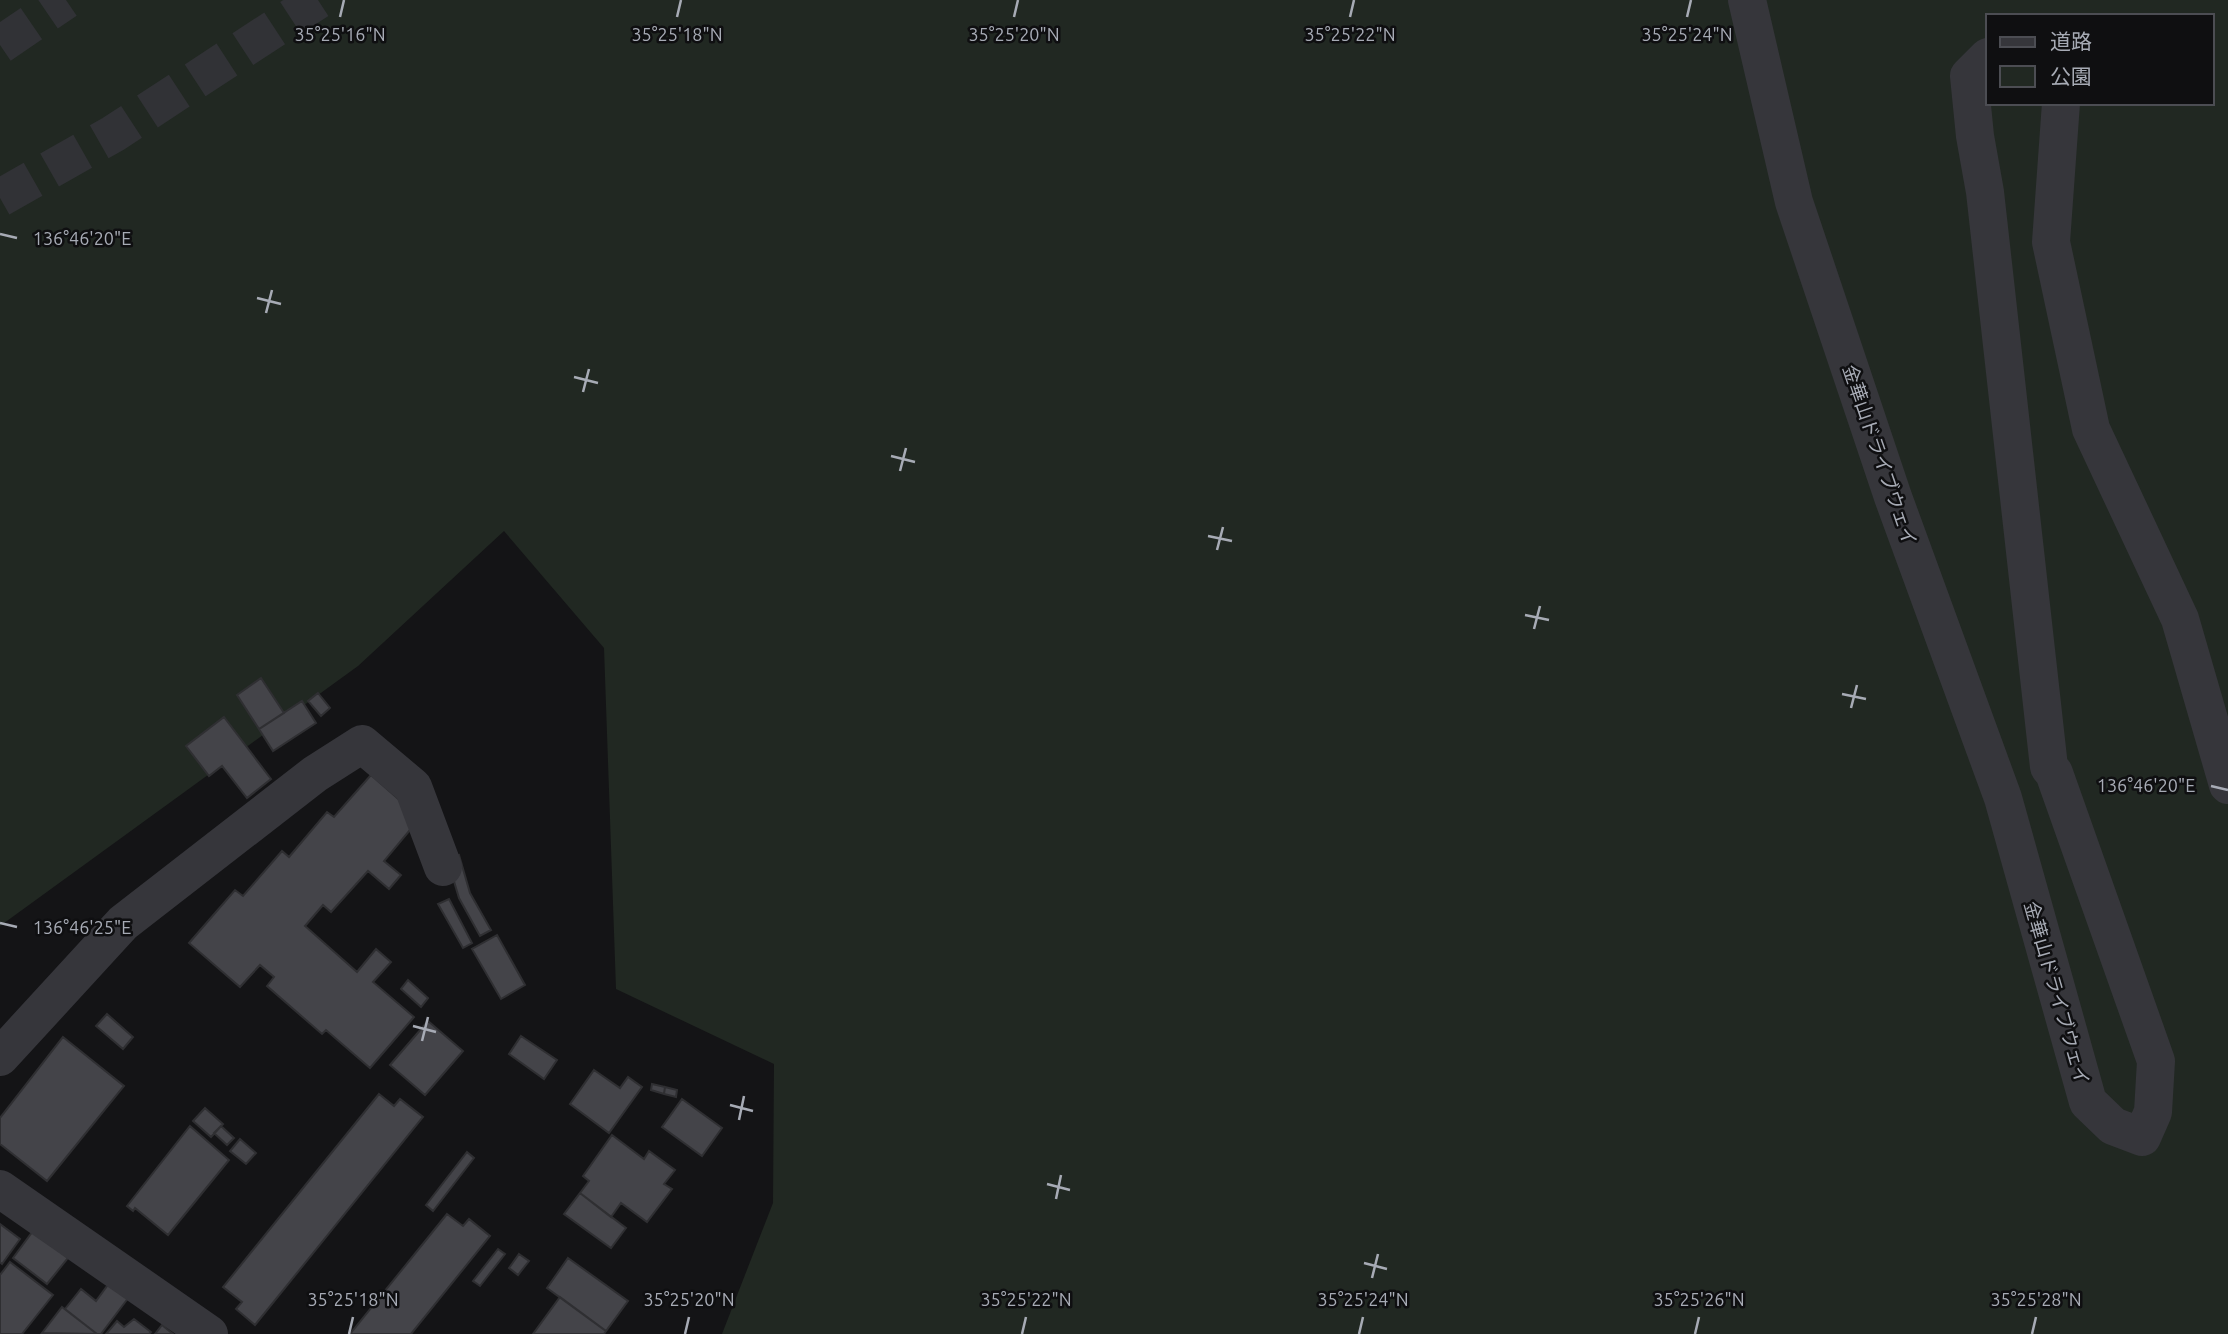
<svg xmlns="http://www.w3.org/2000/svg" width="2228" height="1334" font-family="Ubuntu,'Noto Sans JP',sans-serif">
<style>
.green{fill:#212822;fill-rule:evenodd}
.building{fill:#444449;stroke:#2f2f32;stroke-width:2}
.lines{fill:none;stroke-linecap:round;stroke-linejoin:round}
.major-tunnel{stroke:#313236;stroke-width:38;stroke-dasharray:38 19;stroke-linecap:butt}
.minor{stroke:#36363b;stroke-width:38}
.ticks{fill:none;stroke:#a7abb5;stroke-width:2.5}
.labels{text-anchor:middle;stroke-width:5;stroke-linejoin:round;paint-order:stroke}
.street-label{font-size:19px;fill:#a7abb5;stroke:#0f0f11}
.ticks-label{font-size:18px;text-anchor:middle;fill:#a7abb5;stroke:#0f0f11;stroke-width:5;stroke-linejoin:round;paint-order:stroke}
</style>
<rect width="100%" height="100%" fill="#141416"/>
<path class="green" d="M0,0H2228V1334H722L773,1203L774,1064L616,989L604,648L504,531L358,666L0,926ZM1988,16H2212V103H1988Z"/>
<path class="building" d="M261,678L284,713L259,729L237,695Z
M318,693L330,708L321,716L308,701Z
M302,701L316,723L273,751L259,729Z
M224,717L271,779L247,798L222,766L209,776L186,746Z
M371,775L420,818L384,861L401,875L389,889L368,871L331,912L323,905L305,926L357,972L376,949L391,962L373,982L414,1017L370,1068L326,1030L322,1034L267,986L274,977L260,965L240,987L189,943L235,890L243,896L282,851L289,857L327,812L334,817Z
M459,855L470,893L491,930L480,936L459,898L447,858Z
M449,899L472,943L463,948L438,904Z
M497,935L525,985L501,999L472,949Z
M408,980L428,998L421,1007L401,989Z
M107,1014L133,1037L123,1049L96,1026Z
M428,1021L463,1051L425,1095L390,1065Z
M521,1036L557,1060L544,1079L509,1054Z
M63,1037L124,1086L47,1181L0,1144V1118Z
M594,1070L620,1088L628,1077L642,1087L609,1133L570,1104Z
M652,1084L665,1087L664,1094L651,1090Z
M665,1087L677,1090L676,1097L664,1094Z
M379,1094L394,1106L400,1099L423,1117L255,1325L236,1309L242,1302L223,1287Z
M682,1099L722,1128L702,1156L662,1127Z
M205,1108L223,1124L211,1137L193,1121Z
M190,1126L229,1160L168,1235L135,1208L133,1211L127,1206Z
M221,1126L234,1138L227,1145L214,1133Z
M612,1135L644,1159L649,1151L675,1170L664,1184L672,1189L647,1222L621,1203L611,1217L580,1193L589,1181L583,1176Z
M240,1139L256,1153L246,1164L230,1151Z
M467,1152L474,1158L433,1211L426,1205Z
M580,1193L626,1228L611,1248L564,1214Z
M447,1214L463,1226L469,1219L490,1236L411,1334H350Z
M0,1224L20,1239L2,1264L0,1262Z
M33,1231L68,1258L47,1284L13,1258Z
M498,1249L505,1254L480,1286L473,1281Z
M519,1254L529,1261L518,1275L509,1268Z
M568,1258L628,1301L606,1331L547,1288Z
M10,1262L53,1295L22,1334H0V1275Z
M110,1282L129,1297L101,1334H97L65,1309L81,1289L96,1301Z
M560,1297L606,1331L604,1334H533Z
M62,1307L97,1334L42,1333Z
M134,1319L151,1332L149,1334H106L117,1321L124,1327Z
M162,1325L173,1334H155Z"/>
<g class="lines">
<path class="major-tunnel" d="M0,45L66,0
M0,198L113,134L318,0"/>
<path class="minor" d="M1747,0L1794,202L1893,497L2003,798L2088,1102L2113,1126L2142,1137L2153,1112L2156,1061L2054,773L2049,767L1985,192L1975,136L1969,76L1988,57
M2061,103L2051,242L2091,429L2180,619L2228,785
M0,1057L123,923L315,774L362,744L413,787L443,867
M0,1189L209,1334"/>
</g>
<path class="ticks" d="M340,17L344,0M677,17L681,0M1014,17L1018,0M1350,17L1354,0M1687,17L1691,0M0,234L17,238M257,298L281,304M266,313L272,290M574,377L598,383M583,392L589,369M891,456L915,462M900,471L906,448M1208,536L1232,541M1217,550L1223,527M1525,615L1549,620M1534,629L1540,606M1842,694L1866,699M1851,708L1857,685M2211,786L2228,790M0,923L17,927M413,1026L436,1032M422,1041L428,1017M730,1105L753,1111M739,1120L744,1096M1047,1184L1070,1190M1056,1199L1061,1175M1364,1263L1387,1269M1372,1278L1378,1254M349,1334L353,1317M685,1334L689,1317M1022,1334L1026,1317M1359,1334L1363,1317M1695,1334L1699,1317M2032,1334L2036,1317"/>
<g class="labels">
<g class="street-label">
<text transform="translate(1880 455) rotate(71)" y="7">金華山ドライブウェイ</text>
<text transform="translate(2057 993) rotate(74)" y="7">金華山ドライブウェイ</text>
</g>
</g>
<g class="ticks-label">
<text x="340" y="41">35°25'16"N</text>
<text x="677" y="41">35°25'18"N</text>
<text x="1014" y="41">35°25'20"N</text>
<text x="1350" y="41">35°25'22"N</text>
<text x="1687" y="41">35°25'24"N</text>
<text x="82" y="245">136°46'20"E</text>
<text x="2146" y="792">136°46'20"E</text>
<text x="82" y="934">136°46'25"E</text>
<text x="353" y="1306">35°25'18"N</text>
<text x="689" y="1306">35°25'20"N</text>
<text x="1026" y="1306">35°25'22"N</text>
<text x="1363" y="1306">35°25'24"N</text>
<text x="1699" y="1306">35°25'26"N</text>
<text x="2036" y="1306">35°25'28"N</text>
</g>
<rect x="1986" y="14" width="228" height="91" fill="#0f0f11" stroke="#4c4d53" stroke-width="2"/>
<rect x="2000" y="37" width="35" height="10" fill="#36363b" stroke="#4c4d53" stroke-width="2"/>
<text x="2050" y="49" font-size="21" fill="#a7abb5">道路</text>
<rect x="2000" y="66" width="35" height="21" fill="#212822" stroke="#4c4d53" stroke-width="2"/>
<text x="2050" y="84" font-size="21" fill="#a7abb5">公園</text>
</svg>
